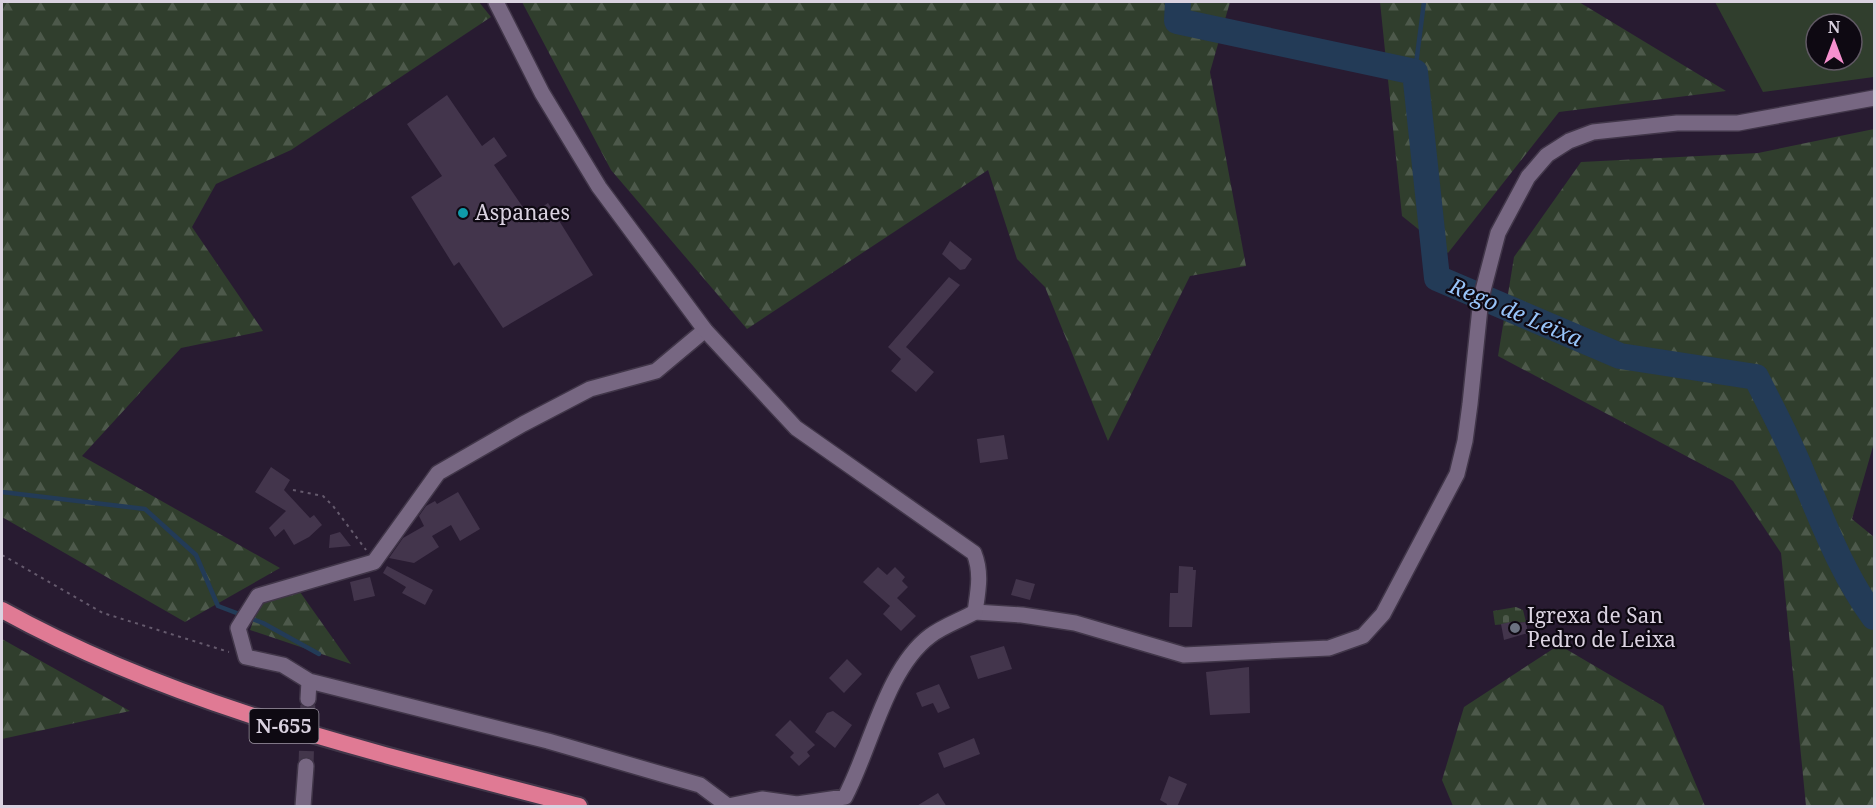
<svg xmlns="http://www.w3.org/2000/svg" width="1876" height="808" font-family="'Noto Serif',serif">
<style>
.green{fill:#303e2d;fill-rule:evenodd}
.forest{fill:url(#forest-firs)}
.cemetery{fill:url(#cemetery-stones)}
.lines{fill:none;stroke-linecap:round;stroke-linejoin:round}
.stream{stroke:#233b57;stroke-width:4.5}
.river{stroke:#233b57;stroke-width:26}
.building{fill:#43354c}
.minor-tunnel{stroke:#43364b;stroke-width:15;stroke-dasharray:15 8;stroke-linecap:butt}
.minor-casing{stroke:#413649;stroke-width:18}
.tertiary-casing{stroke:#413649;stroke-width:18}
.trunk-casing{stroke:#413649;stroke-width:20}
.path{stroke:#655a6d;stroke-width:2;stroke-dasharray:3 4.5;stroke-linecap:butt}
.minor{stroke:#776782;stroke-width:15}
.tertiary{stroke:#776782;stroke-width:15}
.trunk{stroke:#e07a94;stroke-width:16}
.culture-dot{fill:#0f9aa8;stroke:#0e0912;stroke-width:2}
.worship-dot{fill:#6b7280;stroke:#0e0912;stroke-width:2}
.labels{text-anchor:middle;stroke-width:4.5;stroke-linejoin:round;paint-order:stroke}
.shield{fill:#0e0912;stroke:#9d96a2;stroke-width:1.5}
.shield-label{font-size:20px;font-weight:bold;fill:#dad2e0}
.poi-label{font-size:21px;fill:#dad2e0;stroke:#0e0912;text-anchor:start}
.water-label{font-size:22px;font-style:italic;fill:#98c4f9;stroke:#0e0912}
</style>
<defs>
<pattern id="forest-firs" width="22" height="20" patternUnits="userSpaceOnUse" patternTransform="scale(1.5)"><rect width="22" height="20" fill="#303e2d"/><path d="M5 1l3.5 6h-7zM16 11l3.5 6h-7z" fill="#4d594b"/></pattern>
<pattern id="cemetery-stones" width="16" height="16" patternUnits="userSpaceOnUse" patternTransform="scale(1.5)"><rect width="16" height="16" fill="#303e2d"/><path d="M2 7V4a2 2 0 0 1 4 0v3zM10 15v-3a2 2 0 0 1 4 0v3z" fill="#4d594b"/></pattern>
</defs>
<rect width="100%" height="100%" fill="#281b31"/>
<path class="green" d="M1715,2H1874V77L1763,92ZM1816,24H1852V60H1816Z"/>
<path class="forest" d="M2,2H479L491,17L291,150L216,184L192,227L263,331L181,348L82,456L280,568L185,622L2,517Z
M522,2H1230L1210,72L1246,266L1190,276L1108,441L1045,287L1017,259L988,170L747,329L611,170Z
M1380,2H1579L1726,91L1559,112L1448,253L1402,216Z
M1874,129V443L1852,519L1874,537V806H1806L1781,553L1733,481L1498,356L1514,257L1581,162L1758,153Z
M300,592L351,664L250,630L259,604Z
M2,639L130,711L2,739Z
M1559,645L1663,706L1705,806H1453L1442,780L1464,707Z"/>
<path class="cemetery" d="M1516,607L1523,610L1526,622L1495,625L1493,611Z"/>
<g class="lines">
<path class="stream" d="M1415,72L1424,2
M2,492L145,509L196,555L218,606L263,623L319,654"/>
<path class="river" d="M1178,2L1177,21L1415,72L1437,278L1620,356L1756,377C1772,409 1789,440 1802,473C1823,522 1842,574 1874,617"/>
</g>
<path class="building" d="M447,95L482,146L494,137L507,156L494,165L529,216L548,203L593,275L503,328L459,262L454,266L411,197L442,176L407,124Z
M950,241L972,259L965,269L960,270L942,254Z
M949,277L960,285L906,347L934,372L916,392L891,371L901,359L888,347Z
M1004,435L1008,459L980,463L977,439Z
M271,467L290,480L284,490L310,518L314,515L322,525L309,537L294,545L284,529L275,537L269,528L286,511L255,492Z
M458,492L480,529L460,541L451,525L432,536L439,547L414,563L389,558L403,538L424,526L419,516L426,506L435,501L437,504Z
M340,532L351,546L329,548L330,535Z
M387,566L433,590L425,605L402,593L406,587L383,573Z
M1179,566L1193,567V570H1196L1192,627H1169L1170,593H1178Z
M878,567L887,575L895,567L905,577L902,581L908,587L897,598L916,616L901,631L883,614L890,606L863,582Z
M370,577L375,596L354,601L350,582Z
M1016,579L1035,584L1030,600L1011,595Z
M1516,621L1517,623L1526,622L1528,633L1504,640L1501,624Z
M1004,646L1012,669L978,679L970,656Z
M847,659L862,674L844,693L829,678Z
M1249,667L1250,713L1210,715L1206,672Z
M939,684L950,708L938,713L933,703L922,707L916,693Z
M833,711L852,725L835,748L815,732L827,713Z
M790,720L815,745L807,752L810,756L799,766L790,757L794,753L775,735Z
M974,738L980,754L944,768L938,753Z
M1169,776L1187,784L1177,807H1166L1167,804L1160,800Z
M938,793L947,807H915Z"/>
<g class="lines">
<path class="minor-tunnel" d="M306,766L308,699"/>
<defs>
<path id="minor" d="M975,612L1022,615L1075,623L1184,655L1329,648L1363,636L1383,614L1457,474L1465,441L1470,404L1481,298L1498,233L1528,177L1547,155L1569,141L1593,132L1677,123H1738L1874,98
M309,681L283,665L246,657L238,628L258,596L374,562L438,473L523,424L590,389L656,371L705,330
M308,699L309,681L548,741L665,775L700,785L728,806
M303,806L306,766"/>
<path id="tertiary" d="M496,2L542,93L599,187L705,330L796,428L974,553C982,573 978,591 975,612C961,620 943,626 930,636C886,669 871,748 845,797L797,804L762,799L728,806"/>
<path id="trunk" d="M2,610C181,709 382,754 579,806"/>
</defs>
<use href="#minor" class="minor-casing"/>
<use href="#tertiary" class="tertiary-casing"/>
<use href="#trunk" class="trunk-casing"/>
<path class="path" d="M293,490L323,496L333,506L366,550
M2,555L103,613L229,652"/>
<use href="#minor" class="minor"/>
<use href="#tertiary" class="tertiary"/>
<use href="#trunk" class="trunk"/>
</g>
<circle class="culture-dot" cx="463" cy="213" r="6"/>
<circle class="worship-dot" cx="1515" cy="628" r="6"/>
<g class="labels">
<rect class="shield" x="249.5" y="709" width="69" height="34" rx="4.5"/>
<g class="shield-label">
<text x="284" y="733">N-655</text>
</g>
<g class="poi-label">
<text x="475" y="220">Aspanaes</text>
<text x="1527" y="623">Igrexa de San<tspan x="1527" dy="24">Pedro de Leixa</tspan></text>
</g>
<g class="water-label">
<text transform="translate(1516 312) rotate(23)" y="8">Rego de Leixa</text>
</g>
</g>
<rect width="1876" height="808" fill="none" stroke="#dad2e0" stroke-width="6"/>
<g transform="translate(1834 42)"><circle r="28" fill="#0e0912" stroke="#605964" stroke-width="1.5"/>
<path d="M0-4.5L10 22L0 15L-10 22Z" fill="#f690cf"/>
<text y="-9" font-size="16" font-weight="bold" text-anchor="middle" fill="#dad2e0">N</text>
</g>
</svg>
